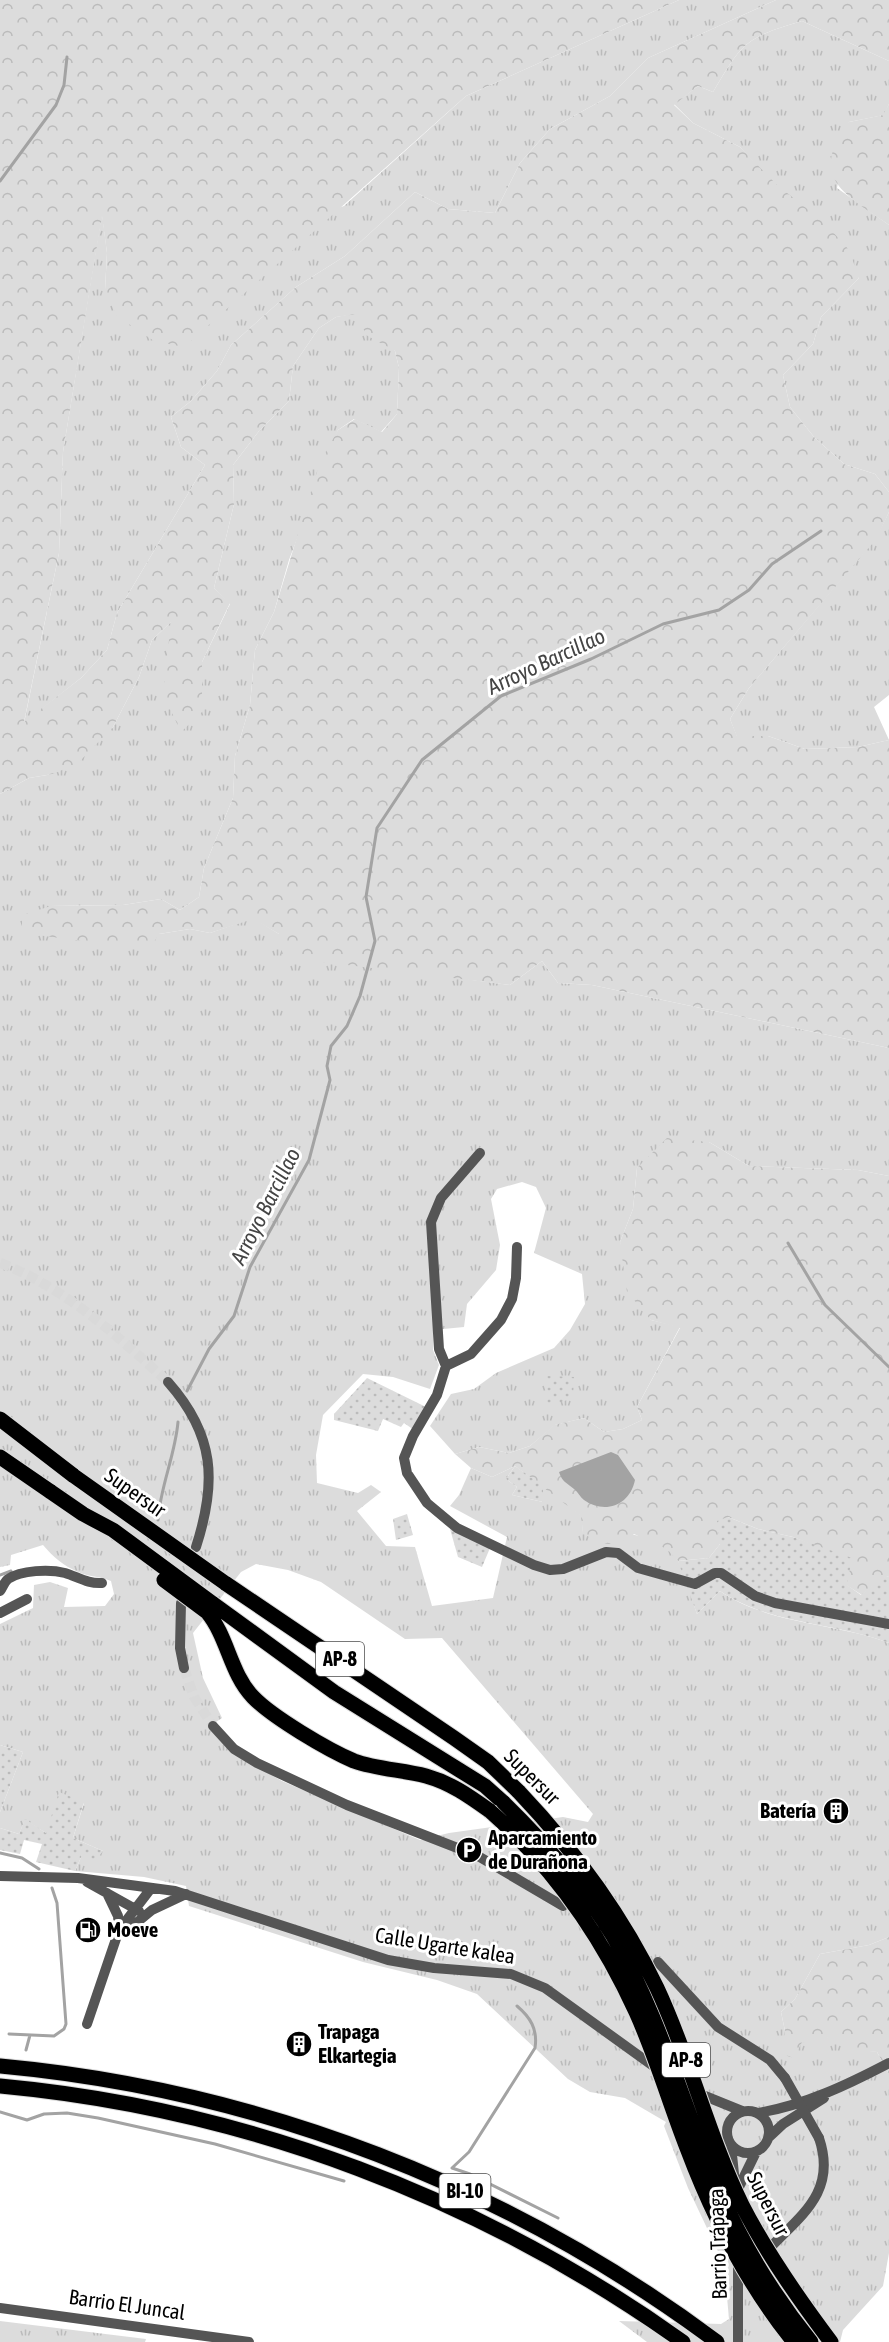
<svg xmlns="http://www.w3.org/2000/svg" width="889" height="2342" font-family="'Asap Condensed',sans-serif">
<style>
.grass{fill:url(#grass-tufts);fill-rule:evenodd}
.forest{fill:url(#forest-crowns)}
.park{fill:url(#park-dots)}
.water{fill:#a3a3a3}
.lines{fill:none;stroke-linecap:round;stroke-linejoin:round}
.stream{stroke:#a3a3a3;stroke-width:3}
.minor-tunnel{stroke:#d9d9d9;stroke-width:10;stroke-dasharray:10 5;stroke-linecap:butt}
.highway-casing{stroke:#dbdbdb;stroke-width:17}
.minor{stroke:#555;stroke-width:10}
.highway{stroke:#000;stroke-width:15}
.highway-bridge-casing{stroke:#dbdbdb;stroke-width:17;stroke-linecap:butt}
.minor-bridge{stroke:#555;stroke-width:10}
.highway-bridge{stroke:#000;stroke-width:15}
.labels{text-anchor:middle;stroke-width:6;stroke-linejoin:round;paint-order:stroke}
.shield{fill:#fff;stroke:#4c4c4c;stroke-width:1.5}
.shield-label{font-size:20px;font-weight:bold;fill:#000}
.street-label{font-size:21px;fill:#000;stroke:#fff}
.poi-label{font-size:21px;font-weight:bold;fill:#000;stroke:#fff;text-anchor:start}
.water-label{font-size:22px;font-style:italic;fill:#444;stroke:#fff}
</style>
<defs>
<pattern id="grass-tufts" width="24" height="20" patternUnits="userSpaceOnUse" patternTransform="scale(1.5)"><rect width="24" height="20" fill="#dcdcdc"/><path d="M3 7l-1-3M5 7V3M7 7l1-3M15 17l-1-3M17 17v-4M19 17l1-3" fill="none" stroke="#bbb"/></pattern>
<pattern id="forest-crowns" width="20" height="18" patternUnits="userSpaceOnUse" patternTransform="scale(1.5)"><rect width="20" height="18" fill="#dcdcdc"/><path d="M2 6a3 3 0 1 1 6 0M12 15a3 3 0 1 1 6 0" fill="none" stroke="#bbb"/></pattern>
<pattern id="park-dots" width="8" height="8" patternUnits="userSpaceOnUse" patternTransform="scale(1.5)"><rect width="8" height="8" fill="#dcdcdc"/><path d="M2 2h.1M6 6h.1" fill="none" stroke="#bbb" stroke-width="1.8" stroke-linecap="round"/></pattern>
</defs>
<rect width="100%" height="100%" fill="#fff"/>
<path class="grass" d="M679,0H776L648,58L610,96L550,129L520,163L495,213L448,209L415,192L345,256L296,287L231,345L217,371L191,401L171,417L181,447L205,465L117,613L107,650L81,678L24,723L59,553L63,452L102,213L107,253L105,290L344,206L466,96Z
M802,21L889,61V104L884,115L849,122L837,188L889,225V492L875,474L844,464L814,437L790,407L783,375L813,344L821,317L859,278L740,147L693,123L674,104L698,86L713,92C743,41 745,38 802,21Z
M357,313L395,351L399,368L397,414L381,432L354,419L338,430L289,560L274,612L255,650L250,705L235,756L233,798L204,868L199,897L180,910L161,899L123,905L51,906L159,934L190,929L210,933L253,918L279,934L472,980L510,985L542,961L558,983L592,985L889,1048V1176L858,1170L749,1166L709,1142L637,1168L633,1209L620,1242L651,1320L680,1327L637,1407L642,1420L623,1429L604,1432L584,1418L555,1425L530,1446L509,1453L479,1447L455,1454L430,1426L451,1394L474,1389L496,1373L554,1348L570,1330L585,1304L582,1274L534,1253L546,1208L536,1187L522,1182L497,1189L491,1199L500,1245L496,1270L467,1304L464,1327L433,1330V1350L439,1365L430,1389L393,1377L363,1374L323,1415L316,1455L317,1483L358,1493L371,1485L381,1492L357,1511L386,1546L415,1547L432,1606L493,1598L507,1537L450,1506L459,1495L471,1468L492,1477L515,1466L506,1479L517,1487L512,1495L543,1502V1486L582,1516L583,1533C615,1533 658,1529 678,1561C687,1575 691,1597 697,1614L720,1591C769,1625 834,1622 889,1643V1937L869,1945L820,1954L795,1999L781,2012L785,2031C808,2046 812,2044 837,2033L862,2050L877,2052L889,2074V2253L883,2286L843,2330L840,2342H647L619,2321L721,2324L729,2319L724,2264L688,2188L664,2126L666,2122L625,2098L590,2092L568,2079L477,1994L437,1980L363,1962L189,1906L186,1886L144,1877L75,1871L82,1855L103,1851L73,1838L84,1803L46,1833L25,1820L19,1834L0,1828V1812L23,1752L0,1745V1624L33,1608L34,1585L50,1582L68,1588L64,1607L105,1606L114,1594L111,1581C100,1576 88,1577 78,1572C64,1566 53,1557 43,1545L11,1555L10,1565L0,1567V794L29,778L53,774L113,727L139,677L152,640L172,621L202,712V662L230,604L214,588L234,504L233,465L259,431L289,401L293,366L319,328L336,317ZM256,1564L288,1570L321,1582L405,1639L442,1638L593,1814L588,1822L563,1817L449,1833L420,1840L282,1781L257,1767L210,1726L222,1718L203,1678L193,1633L241,1572Z
M889,512V695L874,707L889,740L858,747L805,749L768,736L737,737L730,719L749,688L876,538Z
M0,2321L146,2339L145,2342H0Z"/>
<path class="forest" d="M0,0H679L466,96L184,347L154,341L117,316L105,290L107,253L102,216L63,452L59,553L24,722L81,678L107,650L117,613L205,465L181,447L171,417L191,401L217,371L231,345L296,287L345,256L415,192L448,209L495,213L520,163L550,129L610,96L648,58L776,0H889V61L802,21C745,38 743,41 713,92L698,86L674,105L693,123L740,147L777,185L824,222L849,250L859,278L821,317L813,344L783,375L790,407L814,437L844,464L875,474L889,492V512L877,538L749,688L730,719L737,736H768L805,749L858,747L889,740V1048L592,985L558,983L542,961L510,985L282,957L279,934L253,919L210,933L190,929L159,934L149,950L22,933V915L51,906L123,905L161,899L180,910L199,897L204,868L233,798L235,756L250,705L255,650L274,612L320,462L338,430L355,419L382,432L397,414L399,368L395,351L366,335L357,314L336,317L319,328L293,366L289,401L259,431L233,465L234,504L214,588L230,603L202,662V712L181,732L163,694L171,622L152,640L139,677L113,727L78,763L53,774L29,778L0,794Z
M889,104V225C845,194 807,178 849,122L883,115Z
M667,1138L709,1142L749,1166L858,1170L889,1176V1576L881,1579L862,1595L846,1585L820,1548L793,1537L758,1529L728,1517L720,1544L709,1558L678,1561L667,1549L634,1534C616,1549 602,1546 583,1533L581,1516L515,1466L492,1477L471,1468L455,1454L479,1447L509,1453L530,1446L554,1425L584,1418L604,1432L623,1429L642,1420L637,1407L680,1328L651,1320L627,1292L620,1242L633,1209L637,1168Z
M889,1937V2074L877,2052L862,2051L837,2034L815,2043L802,2042L794,2058L781,2054L785,2031L781,2012L795,1999L820,1954L869,1945Z"/>
<path class="park" d="M545,1376L574,1377L573,1398L547,1407Z
M367,1378L426,1407L414,1430L404,1423L401,1427L383,1419L378,1431L334,1420V1414Z
M515,1466L543,1486V1502L512,1495L517,1487L506,1479Z
M407,1514L413,1535L396,1540L393,1519Z
M728,1517L758,1529L793,1537L852,1558L847,1585L861,1595L881,1578L889,1576V1643C834,1622 770,1625 720,1591L697,1614L678,1561L709,1558L720,1544L717,1521Z
M450,1529L490,1548L482,1567L458,1557Z
M0,1745L23,1752L0,1812Z
M59,1792L84,1802L73,1838L103,1851L95,1861L82,1855L75,1871L36,1862L42,1844L24,1840L20,1854L0,1850V1828L19,1834L25,1819L46,1833Z"/>
<path class="water" d="M611,1452L618,1455L635,1480C630,1505 605,1515 584,1500C580,1497 578,1492 574,1489C567,1483 562,1482 559,1472Z"/>
<g class="lines">
<path class="stream" d="M0,181L56,105L64,85L67,57
M788,1243L825,1305L889,1367
M187,1391L209,1349L234,1316L250,1267L309,1160L330,1080L327,1066L331,1046L347,1026L360,996L375,941L366,897L377,828L422,760L501,696L591,659L663,624L719,610L749,590L772,564L821,531
M158,1520C160,1487 175,1456 178,1422
M0,1575L11,1571
M0,1853L22,1858L39,1869
M517,2006C530,2017 538,2029 535,2048L469,2152L452,2168L470,2174L558,2218
M9,2034L54,2036L64,2029L66,2024L57,1903L52,1888
M26,2050L30,2035
M0,2112L27,2120L44,2114L67,2113L98,2118L215,2144L344,2181"/>
<path class="minor-tunnel" d="M0,1263C66,1288 116,1335 168,1382
M185,1590L194,1556
M184,1668L194,1697L213,1726"/>
<defs>
<path id="highway" d="M0,1419L74,1476
M0,1457L51,1492
M225,1583L454,1738L488,1762L519,1792
M212,1603L334,1692L485,1786L504,1803
M207,1612C228,1637 230,1673 253,1697C272,1717 328,1750 354,1761C376,1769 403,1770 426,1776C451,1783 469,1796 490,1811
M0,2066C260,2090 508,2186 717,2342
M0,2086C247,2109 481,2198 683,2342"/>
</defs>
<use href="#highway" class="highway-casing"/>
<path class="minor" d="M517,1247L516,1278L512,1299L501,1320L471,1354L446,1366L437,1395L413,1436L404,1458L407,1473L427,1503L457,1528L534,1565L550,1570L563,1569L606,1552L618,1553L638,1568L695,1584L715,1573H721L755,1596L775,1603L889,1624
M446,1366L439,1349L431,1222L441,1198L480,1153
M168,1382C215,1435 217,1482 196,1547
M0,1591C3,1587 4,1582 8,1579C21,1570 50,1569 65,1573C78,1577 88,1584 102,1583
M181,1603L180,1648L184,1668
M0,1613L27,1599
M213,1726L234,1749L257,1763L347,1805L478,1856L563,1906
M0,1876L78,1878L175,1891L388,1960L434,1968L511,1974L545,1988L656,2068
M87,1882L139,1911
M107,1893L118,1916L119,1930
M124,1933L152,1910L186,1894
M658,1962L718,2027L770,2060L785,2078
M87,2024L119,1930L149,1891
M695,2092L742,2111
M727 2132a21 21 0 1 1 42 0a21 21 0 1 1-42 0Z
M758,2113C805,2105 847,2085 889,2063
M768,2138L783,2124L824,2098
M731,2145L735,2184
M737,2191L756,2152
M765,2253C798,2217 838,2194 819,2138
M738,2262V2342
M0,2308L249,2342"/>
<use href="#highway" class="highway"/>
<defs>
<path id="highway-bridge" d="M74,1476L225,1583
M51,1492L83,1514L113,1530L212,1603
M164,1580L207,1612
M519,1792C575,1851 622,1915 657,1988C690,2058 708,2135 742,2205C767,2254 798,2298 831,2342
M504,1803C545,1843 583,1886 613,1936C660,2016 683,2106 719,2191C743,2245 774,2296 811,2342
M490,1811C553,1867 601,1935 636,2012C656,2056 669,2102 687,2148C713,2217 747,2284 794,2342"/>
</defs>
<use href="#highway-bridge" class="highway-bridge-casing"/>
<path class="minor-bridge" d="M785,2078L819,2138"/>
<use href="#highway-bridge" class="highway-bridge"/>
</g>
<defs>
<symbol id="building-disc" viewBox="-11 -11 22 22"><circle r="9.5" fill="#000" stroke="#fff"/><path d="M-4-6H4V6H1V3H-1V6H-4ZM-2.5-4.3h1.7v1.8h-1.7ZM.8-4.3h1.7v1.8H.8ZM-2.5-1h1.7V.8h-1.7ZM.8-1h1.7V.8H.8Z" fill="#fff"/></symbol>
<symbol id="parking-disc" viewBox="-11 -11 22 22"><circle r="9.5" fill="#000" stroke="#fff"/><path d="M-3.5-5.5H1a3.5 3.5 0 0 1 0 7H-1V5.5H-3.5ZM-1-3.4V-.6H.8a1.4 1.4 0 0 0 0-2.8Z" fill="#fff"/></symbol>
<symbol id="fuel-disc" viewBox="-11 -11 22 22"><circle r="9.5" fill="#000" stroke="#fff"/><path d="M-5.5-6h7V0h2V4h1.3V-2.5L3-4.5l.8-.8L6-3V5H2.5V1h-1V6h-7ZM-4.2-4.7v3.2H.2V-4.7Z" fill="#fff"/></symbol>
</defs>
<g fill-rule="evenodd">
<use href="#building-disc" x="821" y="1796" width="30" height="30"/>
<use href="#parking-disc" x="454" y="1835" width="30" height="30"/>
<use href="#fuel-disc" x="73" y="1915" width="30" height="30"/>
<use href="#building-disc" x="284" y="2029" width="30" height="30"/>
</g>
<g class="labels">
<g class="shield">
<rect x="316" y="1642" width="48" height="34" rx="4.5"/>
<rect x="662" y="2043" width="48" height="34" rx="4.5"/>
<rect x="439.5" y="2174" width="51" height="34" rx="4.5"/>
</g>
<g class="shield-label">
<text x="340" y="1666">AP-8</text>
<text x="686" y="2067">AP-8</text>
<text x="465" y="2198">BI-10</text>
</g>
<g class="street-label">
<text transform="translate(135 1493) rotate(35)" y="7">Supersur</text>
<text transform="translate(532 1777) rotate(45)" y="7">Supersur</text>
<text transform="translate(445 1946) rotate(9)" y="7">Calle Ugarte kalea</text>
<text transform="translate(768 2204) rotate(63)" y="7">Supersur</text>
<text transform="translate(718 2244) rotate(-92)" y="7">Barrio Trápaga</text>
<text transform="translate(127 2305) rotate(8)" y="7">Barrio El Juncal</text>
</g>
<g class="poi-label">
<text x="816" y="1818" text-anchor="end">Batería</text>
<text x="488" y="1845">Aparcamiento<tspan x="488" dy="24">de Durañona</tspan></text>
<text x="107" y="1937">Moeve</text>
<text x="318" y="2039">Trapaga<tspan x="318" dy="24">Elkartegia</tspan></text>
</g>
<g class="water-label">
<text transform="translate(546 661) rotate(-25)" y="8">Arroyo Barcillao</text>
<text transform="translate(265 1206) rotate(-63)" y="8">Arroyo Barcillao</text>
</g>
</g>
</svg>
